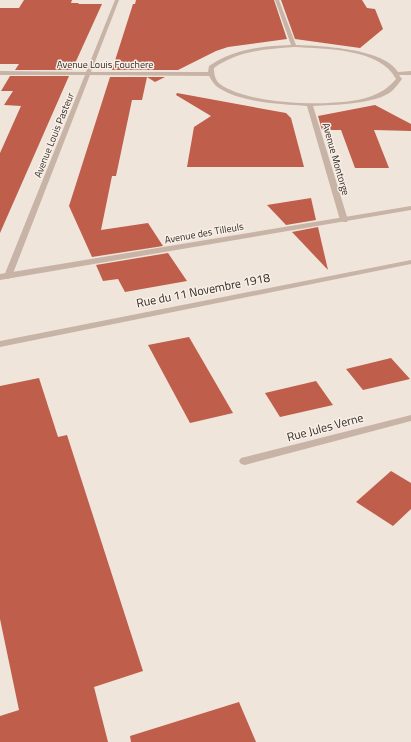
<svg xmlns="http://www.w3.org/2000/svg" width="411" height="742" viewBox="0 0 411 742" font-family="'Titillium Web',sans-serif">
	<rect width="100%" height="100%" fill="#f0e5db"/>
	<g fill="#bf5e4a">
		<path d="M 24,0 L 72,0 L 71,3 L 79,3 L 78,4 L 102,4 L 72,70 L 15,70 L 19,64 L 0,64 L 0,8 L 19,8 Z"/>
		<path d="M 136,0 L 274,0 L 287,39 L 228,47 L 216,51 L 178,70 L 112,70 L 133,4 L 135,4 Z"/>
		<path d="M 281,0 L 362,0 L 367,8 L 375,9 L 383,29 L 360,48 L 295,39 Z"/>
		<path d="M 10,76 L 69,76 L 0,233 L 0,153 L 21,106 L 4,105 L 13,91 L 1,91 Z"/>
		<path d="M 110,77 L 165,77 L 155,82 L 147,77 L 142,100 L 132,100 L 116,176 L 112,176 L 101,230 L 148,223 L 163,246 L 92,257 L 69,206 Z"/>
		<path d="M 177,93 L 286,113 L 291,118 L 304,167 L 187,167 L 194,127 L 211,116 L 176,95 Z"/>
		<path d="M 375,105 L 411,124 L 411,131 L 374,130 L 389,168 L 355,168 L 341,130 L 322,130 L 318,116 Z"/>
		<path d="M 311,198 L 316,220 L 286,225 L 267,205 Z"/>
		<path d="M 318,227 L 328,270 L 292,232 Z"/>
		<path d="M 168,253 L 187,281 L 125,292 L 118,279 L 103,281 L 96,265 Z"/>
		<path d="M 189,337 L 233,413 L 190,423 L 148,345 Z"/>
		<path d="M 391,358 L 410,379 L 363,390 L 346,369 Z"/>
		<path d="M 39,378 L 58,437 L 67,435 L 143,671 L 94,687 L 108,742 L 0,742 L 0,716 L 19,710 L 0,619 L 0,386 Z"/>
		<path d="M 316,381 L 333,405 L 280,417 L 265,393 Z"/>
		<path d="M 391,471 L 411,483 L 411,509 L 393,526 L 356,502 Z"/>
		<path d="M 239,702 L 256,742 L 131,742 L 130,736 Z"/>
	</g>
	<g fill="none" stroke-linecap="round" stroke-linejoin="round">
		<g fill="#c7b4a7" fill-rule="evenodd">
			<path d="M 115,0 L 119,0 L 91,72 L 208,72 L 209,66 C 234,49 262,46 291,45 L 275,0 L 279,0 L 296,45 C 320,46 384,48 398,72 L 411,71 L 411,75 L 399,75 L 402,79 C 399,83 395,88 392,91 C 377,104 333,105 313,106 L 348,220 L 347,222 L 344,222 L 340,220 L 307,106 C 280,104 239,103 216,86 C 213,83 211,79 209,76 L 90,75 L 12,276 L 8,279 L 5,278 L 4,276 L 85,75 L 0,75 L 0,71 L 86,72 ZM 294,47 C 325,49 380,48 396,79 C 387,89 382,92 369,97 C 337,108 248,105 220,84 C 215,80 214,74 214,68 C 238,51 265,49 294,47 Z"/>
			<path d="M 411,260 L 411,264 L 0,347 L 0,341 Z"/>
			<path d="M 411,415 L 411,421 L 245,465 L 241,464 L 239,461 L 241,458 L 245,457 Z"/>
		</g>
		<path fill="#c7b4a7" fill-rule="evenodd" d="M 411,206 L 411,210 L 0,280 L 0,274 Z"/>
	</g>
	<g text-anchor="middle" dominant-baseline="central" stroke-width="3" stroke-linejoin="round" paint-order="stroke">
		<g font-size="10" fill="#342b27" stroke="#f8efe7">
			<text x="105" y="64">Avenue Louis Fouchere</text>
			<text transform="translate(54 135) rotate(-68)">Avenue Louis Pasteur</text>
			<text transform="translate(336 159) rotate(74)">Avenue Montorge</text>
			<text transform="translate(204 233) rotate(-10)">Avenue des Tilleuls</text>
		</g>
		<g font-size="12" fill="#342b27" stroke="#f8efe7">
			<text transform="translate(203 290) rotate(-11)">Rue du 11 Novembre 1918</text>
			<text transform="translate(325 427) rotate(-15)">Rue Jules Verne</text>
		</g>
	</g>
</svg>
